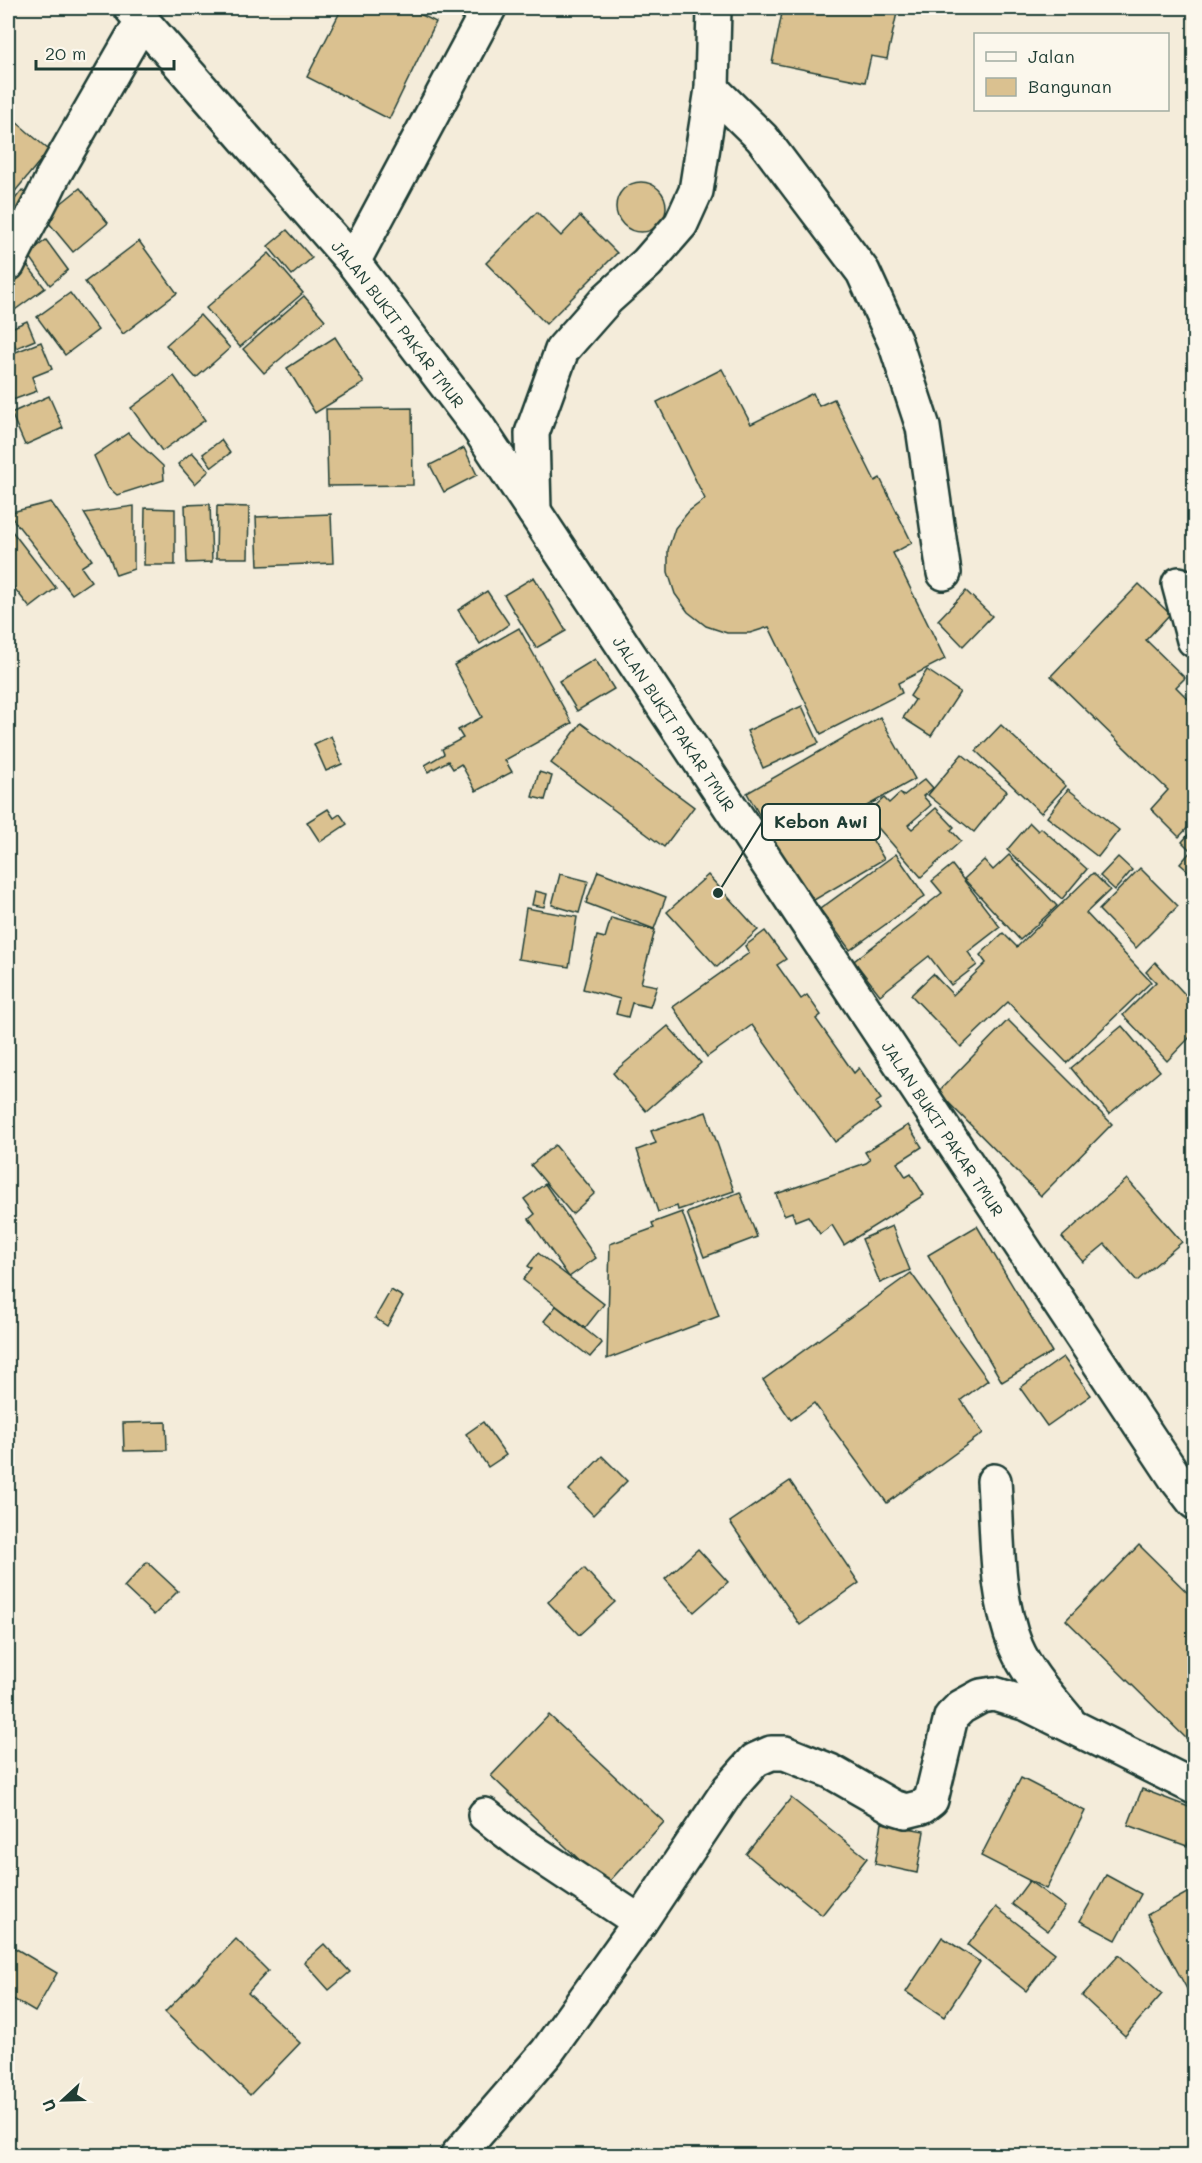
<svg xmlns="http://www.w3.org/2000/svg" width="1202" height="2163" viewBox="0 0 1202 2163" font-family="Mali,sans-serif">
	<rect width="100%" height="100%" fill="#f4ecda"/>
	<filter id="ink" filterUnits="userSpaceOnUse"><feTurbulence type="fractalNoise" baseFrequency=".0167" numOctaves="2"/><feDisplacementMap in="SourceGraphic" scale="12" xChannelSelector="R" yChannelSelector="G"/><feConvolveMatrix kernelMatrix="1 2 1 2 8 2 1 2 1" color-interpolation-filters="sRGB"/></filter>
	<g filter="url(#ink)">
		<g fill="#dac190" stroke="#1f3d34" stroke-width="1.5">
			<path d="M 342,8 L 408,8 L 436,22 L 389,119 L 307,77 Z"/>
			<path d="M 783,8 L 898,8 L 887,59 L 871,56 L 865,82 L 772,63 Z"/>
			<path d="M 8,115 L 49,150 L 8,200 Z"/>
			<circle cx="641" cy="207" r="25"/>
			<path d="M 80,188 L 108,223 L 73,252 L 44,217 Z"/>
			<path d="M 22,190 L 39,205 L 15,233 L 8,227 L 8,208 Z"/>
			<path d="M 537,212 L 561,236 L 580,216 L 617,253 L 546,324 L 486,263 Z"/>
			<path d="M 287,230 L 312,258 L 292,275 L 268,246 Z"/>
			<path d="M 46,240 L 68,270 L 50,285 L 28,254 Z"/>
			<path d="M 139,241 L 177,293 L 123,334 L 85,282 Z"/>
			<path d="M 269,253 L 303,293 L 240,347 L 206,308 Z"/>
			<path d="M 27,265 L 45,288 L 12,312 L 8,306 L 8,279 Z"/>
			<path d="M 70,293 L 98,330 L 65,355 L 37,317 Z"/>
			<path d="M 304,296 L 325,320 L 264,373 L 243,349 Z"/>
			<path d="M 200,315 L 230,348 L 196,378 L 166,345 Z"/>
			<path d="M 27,321 L 35,340 L 16,348 L 9,329 Z"/>
			<path d="M 335,337 L 364,383 L 315,413 L 287,368 Z"/>
			<path d="M 41,342 L 52,369 L 32,377 L 37,391 L 10,401 L 8,394 L 8,355 Z"/>
			<path d="M 722,369 L 751,424 L 813,393 L 819,406 L 834,399 L 875,481 L 880,478 L 912,543 L 893,553 L 945,659 L 898,683 L 902,693 L 821,734 L 769,627 L 750,633 L 727,633 L 706,626 L 688,612 L 675,594 L 668,572 L 668,550 L 675,528 L 689,511 L 705,499 L 657,402 Z"/>
			<path d="M 174,376 L 205,420 L 162,451 L 131,408 Z"/>
			<path d="M 49,396 L 63,428 L 25,445 L 11,413 Z"/>
			<path d="M 412,408 L 413,485 L 328,486 L 326,409 Z"/>
			<path d="M 128,433 L 163,466 L 164,480 L 117,495 L 108,487 L 94,456 Z"/>
			<path d="M 221,440 L 230,453 L 212,467 L 203,454 Z"/>
			<path d="M 464,448 L 477,475 L 444,492 L 430,465 Z"/>
			<path d="M 192,452 L 209,471 L 195,484 L 178,464 Z"/>
			<path d="M 51,502 L 92,560 L 81,567 L 91,581 L 72,594 L 8,513 Z"/>
			<path d="M 210,504 L 212,562 L 187,563 L 185,505 Z"/>
			<path d="M 134,506 L 134,569 L 116,575 L 109,556 L 84,513 Z"/>
			<path d="M 217,506 L 249,507 L 248,558 L 216,558 Z"/>
			<path d="M 145,508 L 175,509 L 175,565 L 144,565 Z"/>
			<path d="M 331,514 L 333,563 L 258,566 L 256,517 Z"/>
			<path d="M 8,526 L 56,588 L 30,608 L 8,580 Z"/>
			<path d="M 534,577 L 566,631 L 536,648 L 504,595 Z"/>
			<path d="M 1139,584 L 1170,614 L 1146,640 L 1185,678 L 1176,687 L 1194,705 L 1194,821 L 1179,837 L 1151,809 L 1168,790 L 1051,676 Z"/>
			<path d="M 487,591 L 509,624 L 480,644 L 458,610 Z"/>
			<path d="M 966,591 L 992,616 L 963,646 L 938,620 Z"/>
			<path d="M 519,628 L 572,723 L 505,760 L 512,772 L 476,791 L 461,764 L 453,769 L 448,761 L 428,772 L 425,765 L 444,754 L 442,749 L 463,738 L 458,730 L 482,717 L 454,665 Z"/>
			<path d="M 595,659 L 614,689 L 577,711 L 559,681 Z"/>
			<path d="M 927,670 L 960,692 L 931,736 L 903,718 L 915,700 L 910,696 Z"/>
			<path d="M 802,706 L 819,743 L 763,768 L 747,731 Z"/>
			<path d="M 880,717 L 915,779 L 856,812 L 884,859 L 809,903 L 747,793 Z"/>
			<path d="M 581,723 L 694,807 L 664,847 L 551,763 Z"/>
			<path d="M 1001,725 L 1066,786 L 1041,813 L 976,751 Z"/>
			<path d="M 331,736 L 342,764 L 326,771 L 314,744 Z"/>
			<path d="M 962,754 L 1007,791 L 974,832 L 928,795 Z"/>
			<path d="M 539,772 L 552,776 L 545,800 L 532,797 Z"/>
			<path d="M 925,779 L 933,788 L 923,796 L 931,805 L 908,825 L 912,829 L 936,808 L 954,827 L 951,830 L 961,841 L 921,877 L 866,814 L 884,798 L 889,803 L 900,793 L 903,796 Z"/>
			<path d="M 1068,789 L 1119,830 L 1098,857 L 1047,817 Z"/>
			<path d="M 328,809 L 334,818 L 340,814 L 347,824 L 320,842 L 307,822 Z"/>
			<path d="M 1030,823 L 1038,831 L 1041,828 L 1087,869 L 1062,899 L 1007,850 Z"/>
			<path d="M 1194,828 L 1194,876 L 1180,864 L 1191,851 L 1182,842 Z"/>
			<path d="M 896,854 L 925,896 L 850,950 L 820,909 Z"/>
			<path d="M 1009,855 L 1057,906 L 1020,940 L 964,879 L 984,860 L 993,870 Z"/>
			<path d="M 1118,857 L 1132,870 L 1115,890 L 1100,876 Z"/>
			<path d="M 952,865 L 1000,927 L 968,952 L 977,965 L 951,985 L 929,956 L 880,995 L 854,961 L 942,893 L 932,881 Z"/>
			<path d="M 1140,868 L 1178,906 L 1136,948 L 1099,910 Z"/>
			<path d="M 598,871 L 666,897 L 654,929 L 586,903 Z"/>
			<path d="M 1093,873 L 1110,890 L 1086,913 L 1151,982 L 1067,1063 L 1008,1002 L 961,1047 L 911,995 L 933,974 L 953,995 L 986,963 L 980,955 L 1003,933 L 1017,947 Z"/>
			<path d="M 560,874 L 588,881 L 579,913 L 552,905 Z"/>
			<path d="M 708,875 L 758,930 L 717,967 L 667,912 Z"/>
			<path d="M 535,891 L 547,894 L 544,907 L 532,905 Z"/>
			<path d="M 526,908 L 577,917 L 569,967 L 518,959 Z"/>
			<path d="M 611,918 L 655,930 L 641,983 L 657,986 L 650,1007 L 632,1003 L 628,1017 L 616,1014 L 620,999 L 583,989 L 597,936 L 605,938 Z"/>
			<path d="M 765,931 L 786,959 L 777,965 L 801,999 L 807,995 L 821,1015 L 816,1019 L 854,1073 L 859,1068 L 881,1099 L 875,1103 L 880,1109 L 835,1142 L 752,1025 L 707,1057 L 673,1007 L 749,953 L 745,946 Z"/>
			<path d="M 1155,962 L 1194,1004 L 1194,1033 L 1167,1061 L 1123,1015 L 1156,982 L 1146,972 Z"/>
			<path d="M 1008,1020 L 1112,1124 L 1041,1196 L 938,1092 Z"/>
			<path d="M 668,1026 L 701,1063 L 646,1111 L 613,1073 Z"/>
			<path d="M 1122,1026 L 1160,1071 L 1109,1114 L 1071,1068 Z"/>
			<path d="M 706,1112 L 734,1191 L 678,1210 L 677,1206 L 658,1212 L 637,1150 L 656,1143 L 651,1131 Z"/>
			<path d="M 908,1125 L 922,1147 L 897,1163 L 906,1177 L 911,1174 L 924,1195 L 844,1245 L 832,1225 L 820,1234 L 808,1216 L 795,1221 L 792,1212 L 784,1215 L 776,1194 L 866,1163 L 870,1160 L 865,1152 Z"/>
			<path d="M 555,1145 L 595,1193 L 572,1214 L 531,1165 Z"/>
			<path d="M 1127,1179 L 1182,1242 L 1137,1281 L 1105,1244 L 1083,1262 L 1062,1237 Z"/>
			<path d="M 545,1184 L 596,1258 L 569,1277 L 529,1219 L 535,1214 L 524,1199 Z"/>
			<path d="M 740,1192 L 757,1237 L 704,1257 L 687,1213 Z"/>
			<path d="M 682,1212 L 719,1316 L 607,1359 L 610,1244 L 654,1228 L 652,1223 Z"/>
			<path d="M 892,1226 L 910,1270 L 880,1283 L 862,1239 Z"/>
			<path d="M 977,1226 L 1052,1352 L 1002,1382 L 928,1255 Z"/>
			<path d="M 538,1253 L 604,1304 L 585,1328 L 523,1280 L 532,1269 L 528,1266 Z"/>
			<path d="M 911,1273 L 988,1380 L 961,1400 L 983,1433 L 887,1503 L 814,1403 L 791,1420 L 763,1380 Z"/>
			<path d="M 391,1290 L 403,1297 L 387,1326 L 375,1318 Z"/>
			<path d="M 556,1306 L 602,1343 L 590,1357 L 544,1321 Z"/>
			<path d="M 1063,1357 L 1091,1395 L 1047,1426 L 1020,1388 Z"/>
			<path d="M 166,1422 L 167,1450 L 124,1451 L 123,1423 Z"/>
			<path d="M 483,1422 L 506,1455 L 488,1467 L 466,1434 Z"/>
			<path d="M 602,1456 L 627,1481 L 593,1515 L 569,1490 Z"/>
			<path d="M 790,1481 L 859,1583 L 800,1625 L 730,1522 Z"/>
			<path d="M 1139,1545 L 1194,1599 L 1194,1746 L 1066,1620 Z"/>
			<path d="M 698,1549 L 728,1582 L 694,1612 L 665,1579 Z"/>
			<path d="M 147,1562 L 178,1591 L 154,1615 L 124,1587 Z"/>
			<path d="M 584,1568 L 615,1602 L 579,1635 L 548,1602 Z"/>
			<path d="M 549,1715 L 664,1822 L 606,1885 L 491,1776 Z"/>
			<path d="M 1021,1778 L 1085,1811 L 1046,1889 L 981,1856 Z"/>
			<path d="M 1142,1789 L 1194,1809 L 1194,1826 L 1187,1846 L 1128,1825 Z"/>
			<path d="M 791,1798 L 867,1858 L 822,1915 L 746,1854 Z"/>
			<path d="M 882,1823 L 924,1831 L 917,1873 L 875,1864 Z"/>
			<path d="M 1106,1875 L 1141,1894 L 1116,1940 L 1080,1921 Z"/>
			<path d="M 1029,1881 L 1065,1907 L 1048,1931 L 1012,1904 Z"/>
			<path d="M 1194,1889 L 1194,2002 L 1147,1915 Z"/>
			<path d="M 996,1907 L 1055,1953 L 1026,1991 L 968,1945 Z"/>
			<path d="M 942,1937 L 980,1962 L 944,2017 L 906,1992 Z"/>
			<path d="M 236,1939 L 268,1971 L 248,1993 L 300,2043 L 250,2095 L 165,2012 Z"/>
			<path d="M 8,1944 L 57,1973 L 35,2012 L 8,1996 Z"/>
			<path d="M 324,1944 L 350,1972 L 329,1990 L 304,1962 Z"/>
			<path d="M 1119,1955 L 1162,1994 L 1125,2036 L 1082,1996 Z"/>
		</g>
		<g fill="none" stroke-linecap="round" stroke-linejoin="round">
			<defs>
				<g id="minor">
					<path id="s1" d="M 131,8 L 353,262 L 478,427 L 1177,1480 L 1194,1502"/>
					<path d="M 712,89 L 762,138 L 863,272 L 895,342 L 923,427 L 944,573"/>
					<path d="M 353,262 L 489,8"/>
					<path d="M 8,264 C 22,234 40,206 53,176 L 142,21"/>
					<path d="M 534,511 L 532,433 L 562,350 L 607,299 L 647,263 L 681,224 L 696,191 L 712,89 L 714,8"/>
					<path d="M 1179,584 L 1194,640"/>
					<path d="M 994,1481 C 998,1536 995,1596 1016,1647 C 1027,1673 1049,1697 1067,1719"/>
					<path d="M 485,1815 L 524,1845 L 640,1922"/>
					<path d="M 457,2156 L 547,2052 L 640,1922 L 729,1789 L 755,1760 L 771,1753 L 785,1753 L 830,1771 L 893,1807 L 906,1811 L 922,1807 L 931,1800 L 951,1717 L 961,1707 L 981,1696 L 994,1694 L 1027,1704 L 1194,1787"/>
				</g>
			</defs>
			<use href="#minor" stroke="#1f3d34" stroke-width="38"/>
			<use href="#minor" stroke="#fbf7ec" stroke-width="33"/>
		</g>
	</g>
	<g text-anchor="middle" dominant-baseline="central" stroke-width="6" stroke-linejoin="round" paint-order="stroke">
		<g font-size="16" fill="#1f3d34" stroke="#fbf7ec">
			<text stroke="none"><textPath href="#s1" startOffset="414">JALAN BUKIT PAKAR TMUR</textPath></text>
			<text stroke="none"><textPath href="#s1" startOffset="900">JALAN BUKIT PAKAR TMUR</textPath></text>
			<text stroke="none"><textPath href="#s1" startOffset="1386">JALAN BUKIT PAKAR TMUR</textPath></text>
		</g>
	</g>
	<path fill="none" stroke="#1f3d34" stroke-width="2" d="M718 893L762 822"/>
	<circle fill="#1f3d34" stroke="#fbf7ec" stroke-width="2" cx="718" cy="893" r="6"/>
	<rect fill="#fbf7ec" stroke="#1f3d34" stroke-width="2" x="762" y="804" width="118" height="36" rx="6"/>
	<g font-size="18" text-anchor="middle" font-weight="bold" fill="#1f3d34">
		<text x="821" y="828">Kebon Awi</text>
	</g>
	<rect width="1202" height="2163" fill="none" stroke="#fbf7ec" stroke-width="30"/>
	<rect x="15" y="15" width="1172" height="2133" fill="none" stroke="#1f3d34" stroke-width="2" filter="url(#ink)"/>
	<rect x="974" y="33" width="195" height="78" fill="#fbf7ec" stroke="#a3ada2" stroke-width="1.5"/>
	<rect x="986" y="52" width="30" height="9" fill="#fbf7ec" stroke="#a3ada2" stroke-width="1.5"/>
	<text x="1028" y="63" font-size="18" fill="#1f3d34">Jalan</text>
	<rect x="986" y="78" width="30" height="18" fill="#dac190" stroke="#a3ada2" stroke-width="1.5"/>
	<text x="1028" y="93" font-size="18" fill="#1f3d34">Bangunan</text>
	<g transform="translate(63 2100) rotate(248)" stroke="#fbf7ec" stroke-width="4.5" paint-order="stroke">
	<path d="M0-4.5L10 22L0 15L-10 22Z" fill="#1f3d34"/>
	<text y="-9" font-size="16" font-weight="bold" text-anchor="middle" fill="#1f3d34">U</text>
	</g>
	<path d="M36 60v9h138v-9" fill="none" stroke="#1f3d34" stroke-width="3"/>
	<text x="45" y="60" font-size="18" fill="#1f3d34" stroke="#fbf7ec" stroke-width="4.5" paint-order="stroke">20 m</text>
</svg>
